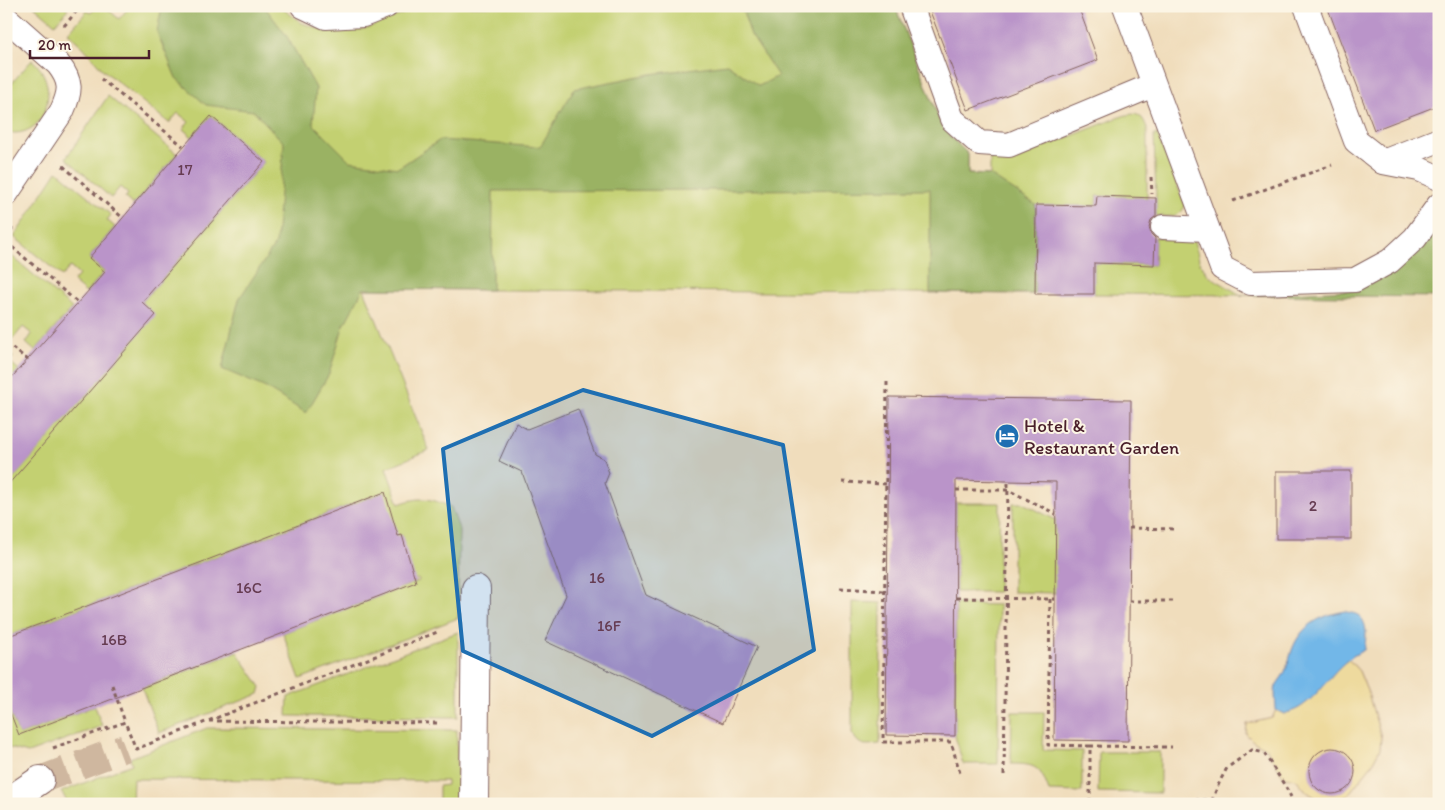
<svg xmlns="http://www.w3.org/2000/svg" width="1445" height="810" viewBox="0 0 1445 810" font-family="Itim,sans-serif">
	<rect width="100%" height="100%" fill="#fcf5e5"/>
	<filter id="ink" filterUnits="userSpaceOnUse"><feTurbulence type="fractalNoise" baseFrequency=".02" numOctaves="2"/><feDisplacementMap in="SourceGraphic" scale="10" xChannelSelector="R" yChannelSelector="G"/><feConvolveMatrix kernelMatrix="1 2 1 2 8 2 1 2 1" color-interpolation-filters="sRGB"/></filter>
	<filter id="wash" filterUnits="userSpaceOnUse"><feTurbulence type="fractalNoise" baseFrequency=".0096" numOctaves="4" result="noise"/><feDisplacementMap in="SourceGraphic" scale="20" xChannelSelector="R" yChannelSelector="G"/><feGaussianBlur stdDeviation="1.12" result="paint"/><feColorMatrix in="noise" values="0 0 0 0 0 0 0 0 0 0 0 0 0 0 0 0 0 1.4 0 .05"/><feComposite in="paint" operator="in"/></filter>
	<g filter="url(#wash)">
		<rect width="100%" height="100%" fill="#f0ddbc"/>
		<g fill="#c3d071" stroke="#86784e">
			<path d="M 34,6 L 64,6 L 68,9 L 55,24 Z"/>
			<path d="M 97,6 L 104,6 L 119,19 L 130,6 L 279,6 L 302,23 L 326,31 L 338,32 L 351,31 L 364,29 L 422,6 L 895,6 L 941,124 L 949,135 L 968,154 L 968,174 L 990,175 L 990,157 L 1001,159 L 1018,157 L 1117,118 C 1132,113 1141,110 1147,128 L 1147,198 L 1097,196 L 1096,206 L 1036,206 L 1035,294 L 364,289 L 429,450 L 386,468 L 399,504 C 421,496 430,498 451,507 L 459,529 L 458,618 L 300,679 L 283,633 L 419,581 L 418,579 L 410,582 L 402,535 L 394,538 L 384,492 L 6,637 L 6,487 L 155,315 L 142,302 L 264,162 L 211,116 L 192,137 L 183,129 L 189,122 L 178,113 L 169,123 L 103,70 L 84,48 L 68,33 L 87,11 L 91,13 Z"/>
			<path d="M 32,60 C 62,84 47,141 6,132 L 6,83 L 9,86 Z"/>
			<path d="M 108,96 L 177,154 L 133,205 L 125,198 L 128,194 L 120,187 L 111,198 L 66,158 Z"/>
			<path d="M 1157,134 L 1185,205 C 1181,219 1168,216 1156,216 L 1156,198 L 1154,135 Z"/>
			<path d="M 57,171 L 111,215 L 107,220 L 115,227 L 89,258 L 104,272 L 86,293 L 73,282 L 79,275 L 70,267 L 62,276 L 14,237 Z"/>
			<path d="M 1155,237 L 1194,241 L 1200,263 L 1209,276 L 1241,295 L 1094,294 L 1094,263 L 1154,265 Z"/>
			<path d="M 6,251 L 72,308 L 35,351 L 26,343 L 32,334 L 23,327 L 13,339 L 6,334 Z"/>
			<path d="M 6,352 L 13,357 L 10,362 L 19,370 L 6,384 Z"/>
			<path d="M 956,503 L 1000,503 L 998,592 L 956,592 Z"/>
			<path d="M 1013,503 L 1023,503 L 1056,520 L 1056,593 L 1013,592 Z"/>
			<path d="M 852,602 L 881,603 L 880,744 C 865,745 860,748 852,733 Z"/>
			<path d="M 956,604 L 999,605 L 998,764 L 963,764 L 955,736 Z"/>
			<path d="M 458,632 L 458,717 L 287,716 L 288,697 Z"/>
			<path d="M 237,652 L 261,687 L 259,694 L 159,733 L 142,688 Z"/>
			<path d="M 6,702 L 19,735 L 95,706 L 102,726 L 28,753 L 6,747 Z"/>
			<path d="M 1012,712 L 1044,712 L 1043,750 L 1082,751 L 1082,792 L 1049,791 C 1040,767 1037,764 1011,764 Z"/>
			<path d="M 207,728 L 457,730 L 457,804 L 439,804 L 439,786 L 447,785 L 447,781 L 133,779 L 132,804 L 69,804 L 61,792 L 132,764 L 130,758 Z"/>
			<path d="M 1099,752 L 1160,752 L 1160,793 L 1098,792 Z"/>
		</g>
		<g fill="#9ab263" stroke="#726847">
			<path d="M 162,6 L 264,6 L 286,35 L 316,88 L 313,124 L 350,161 L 398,168 L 440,140 L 540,147 L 574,89 L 651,74 L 727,64 L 759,86 L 778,76 L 751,35 L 741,6 L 895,6 L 941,124 L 949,135 L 968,154 L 968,174 L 990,175 L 1036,205 L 1035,294 L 930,293 L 930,189 L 493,191 L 492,290 L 363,289 L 343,327 L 329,374 L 306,413 L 266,388 L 222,369 L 239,299 L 276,243 L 284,143 L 254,111 L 206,105 L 176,78 L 157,32 Z"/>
			<path d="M 1439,224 L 1439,297 L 1241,295 L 1352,290 L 1383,278 L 1401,264 Z"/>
		</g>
		<path fill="#eeda9e" stroke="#9c7c64" d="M 1348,659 L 1359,671 L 1368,693 L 1381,737 L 1380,749 L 1371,766 L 1347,796 L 1336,802 L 1322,802 L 1307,792 L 1296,779 L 1284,777 L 1266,748 L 1254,742 L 1246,734 L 1247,724 L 1272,718 L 1276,710 L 1284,714 L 1319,689 L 1340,666 Z"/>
		<path fill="#72b7e8" stroke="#5e6b8a" d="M 1346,611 C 1349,613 1355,613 1358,615 C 1369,623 1366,639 1364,650 C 1333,664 1324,693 1299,708 C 1294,711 1289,712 1284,714 L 1276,710 C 1276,703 1274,693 1276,686 C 1279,680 1284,676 1286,669 C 1288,663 1290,657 1292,650 C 1301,625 1321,615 1346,611 Z"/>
		<g id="blocks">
			<g fill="#ba94c9">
				<path d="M 928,6 L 1078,6 L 1098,60 L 968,110 Z"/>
				<path d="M 1327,6 L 1439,6 L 1439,105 L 1374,130 Z"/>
				<path d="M 211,116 L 264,162 L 142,302 L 156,315 L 6,487 L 6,384 L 105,272 L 89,258 L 177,154 Z"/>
				<path d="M 1097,196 L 1156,198 L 1156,216 L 1151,220 L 1149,227 L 1151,234 L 1155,238 L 1154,265 L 1094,263 L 1094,294 L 1035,294 L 1036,205 L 1096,206 Z"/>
				<path d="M 889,397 L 1131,400 L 1128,741 L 1054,740 L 1056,482 L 956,480 L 955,736 L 886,735 Z"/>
				<path d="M 578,409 L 595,454 L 604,459 L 609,473 L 605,483 L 646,595 L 757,647 L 723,723 L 545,641 L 566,595 L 522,472 L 499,461 L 516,423 L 527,429 Z"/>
				<rect x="1276" y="471" width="75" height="68"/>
				<path d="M 385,492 L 398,536 L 402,535 L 416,582 L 19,735 L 6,702 L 6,637 Z"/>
				<circle cx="1332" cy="771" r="23"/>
			</g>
		</g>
	</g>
	<g filter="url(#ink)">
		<use href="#blocks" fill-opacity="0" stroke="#84625e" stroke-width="1"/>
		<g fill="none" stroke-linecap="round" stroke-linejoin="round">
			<path stroke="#cfb79f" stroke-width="28" stroke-dasharray="28 14" stroke-linecap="butt" d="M 40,780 L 125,748"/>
			<defs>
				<g id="lane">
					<path d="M 303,6 L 326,17 L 363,15 L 386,6"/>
					<path d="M 911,6 L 952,119 L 979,143 L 1009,145 L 1153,85"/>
					<path d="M 1125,6 L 1222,268 L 1251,283 L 1355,280 L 1390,261 L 1415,238 L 1439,205"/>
					<path d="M 1306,6 L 1356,141 L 1383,162 L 1419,169 L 1439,178"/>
					<path d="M 6,18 L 58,64 C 72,82 71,91 62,111 L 6,194"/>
					<path d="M 1383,162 L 1439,140"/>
					<path d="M 1163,227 L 1207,229"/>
				</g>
				<g id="street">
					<path d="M 6,803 L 40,780"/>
					<path d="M 474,804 L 476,589"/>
				</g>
			</defs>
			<use href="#lane" stroke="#84625e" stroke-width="26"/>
			<use href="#street" stroke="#84625e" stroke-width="30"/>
			<g stroke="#84625e" stroke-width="3" stroke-dasharray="4 4" stroke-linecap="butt">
				<path d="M 64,26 L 81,6"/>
				<path d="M 101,79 L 183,146"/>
				<path d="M 63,166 L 123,218"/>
				<path d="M 1151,177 L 1152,194"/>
				<path d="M 1233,201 L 1332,165"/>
				<path d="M 6,238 L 14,226"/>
				<path d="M 6,242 L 77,302"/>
				<path d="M 6,343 L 28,360"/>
				<path d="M 887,382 L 883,742 L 951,742 L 960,773"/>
				<path d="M 842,482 L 886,484"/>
				<path d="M 956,490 L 1008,490 L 1056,514"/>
				<path d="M 1129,528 L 1177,529"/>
				<path d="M 840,588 L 885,591"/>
				<path d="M 956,598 L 1055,599"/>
				<path d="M 1050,599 L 1048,745 L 1090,746 L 1090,804"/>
				<path d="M 1129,601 L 1176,601"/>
				<path d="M 112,685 L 125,722"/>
				<path d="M 209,721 L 440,723"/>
				<path d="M 1090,746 L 1172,747"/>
				<path d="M 53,748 L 125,722 L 136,749 L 440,631"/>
				<path d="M 1004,775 L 1008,482"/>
				<path d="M 1171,800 L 1212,800 L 1220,781 L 1227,768 L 1252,750 L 1264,753 C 1273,768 1283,781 1291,797"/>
			</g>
			<use href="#lane" stroke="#fff" stroke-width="24"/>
			<use href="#street" stroke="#fff" stroke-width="28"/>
		</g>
	</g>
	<path fill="#1f6fb2" fill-opacity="0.2" stroke="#1f6fb2" stroke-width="4" stroke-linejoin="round" d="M 583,390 L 783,445 L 814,650 L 652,736 L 463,651 L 443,449 Z"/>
	<defs>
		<symbol id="hotel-disc" viewBox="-11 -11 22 22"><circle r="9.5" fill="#1f6fb2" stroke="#fcf5e5"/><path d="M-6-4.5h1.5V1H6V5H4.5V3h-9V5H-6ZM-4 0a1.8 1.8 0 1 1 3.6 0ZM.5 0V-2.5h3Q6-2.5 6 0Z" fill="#fff"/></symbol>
	</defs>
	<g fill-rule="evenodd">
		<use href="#hotel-disc" x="993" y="422" width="28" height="28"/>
	</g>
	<g text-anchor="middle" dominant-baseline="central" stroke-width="4" stroke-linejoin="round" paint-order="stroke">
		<g font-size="16" fill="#663c52">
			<text x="185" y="169">17</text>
			<text x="1313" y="505">2</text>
			<text x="597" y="577">16</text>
			<text x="249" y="587">16C</text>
			<text x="609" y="625">16F</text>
			<text x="114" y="639">16B</text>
		</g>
		<g font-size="19" fill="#4a1f2b" stroke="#fcf5e5" text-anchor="start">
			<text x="1024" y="425">Hotel &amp;<tspan x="1024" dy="22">Restaurant Garden</tspan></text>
		</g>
	</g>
	<rect width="1445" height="810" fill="none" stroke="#fcf5e5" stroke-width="25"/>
	<path d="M30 50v8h119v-8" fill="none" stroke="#4a1f2b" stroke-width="2.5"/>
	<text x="38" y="50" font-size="15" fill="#4a1f2b" stroke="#fcf5e5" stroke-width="4" paint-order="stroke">20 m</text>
</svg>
